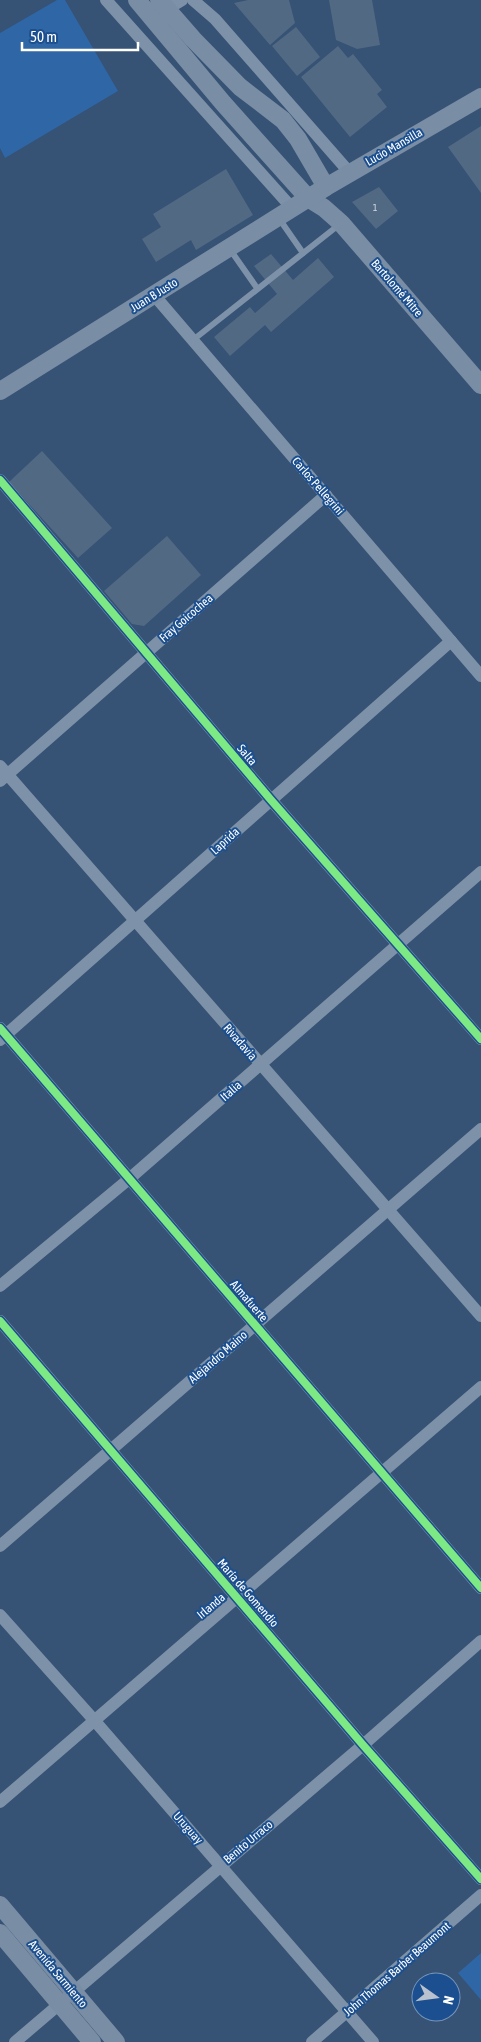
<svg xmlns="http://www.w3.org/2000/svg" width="481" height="2042" viewBox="0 0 481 2042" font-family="'Asap Condensed',sans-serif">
	<rect width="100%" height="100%" fill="#365274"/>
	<g fill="#2f66a5">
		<path d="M 57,0 L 65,0 L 118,91 L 5,158 L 0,148 L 0,33 Z"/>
		<path d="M 481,1953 L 481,2000 L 458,1973 Z"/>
	</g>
	<g fill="#526984">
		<path d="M 248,0 L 289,0 L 295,23 L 270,45 L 234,3 Z"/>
		<path d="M 329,0 L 372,0 L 380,45 L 357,49 L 336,40 Z"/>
		<path d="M 296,27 L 320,57 L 297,76 L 272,46 Z"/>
		<path d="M 338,46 L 348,58 L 353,54 L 382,90 L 377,94 L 387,107 L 350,137 L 301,77 Z"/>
		<path d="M 481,126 L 481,193 L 448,147 Z"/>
		<path d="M 226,169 L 253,215 L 196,250 L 191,240 L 156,262 L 142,239 L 161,227 L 153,214 Z"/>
		<path d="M 379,187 L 398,211 L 376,229 L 352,202 Z"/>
		<path d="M 271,254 L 293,280 L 318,258 L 334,277 L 271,332 L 265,325 L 230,356 L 214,337 L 250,307 L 255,313 L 277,294 L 254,266 Z"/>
		<path d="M 42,451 L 112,528 L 78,558 L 9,482 Z"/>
		<path d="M 167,536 L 201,575 L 144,626 L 132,624 L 104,591 Z"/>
	</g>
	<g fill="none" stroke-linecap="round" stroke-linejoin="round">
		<g stroke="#7d92a8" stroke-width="6">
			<path d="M 278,217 L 303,253"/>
			<path d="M 229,248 L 257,288"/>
			<path d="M 193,340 L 340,224"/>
		</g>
		<g stroke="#7d92a8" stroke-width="12">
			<path d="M 106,0 L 292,208"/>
			<path d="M 193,0 L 215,19 L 350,173"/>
			<path d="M 167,9 L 182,0"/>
			<path d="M 154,295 L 481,676"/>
			<path d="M 0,480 L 271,800 L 481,1039"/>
			<path d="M 0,766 L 481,1316"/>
			<path d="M 0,781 L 326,495"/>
			<path d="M 0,1028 L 481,1588"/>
			<path d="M 0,1040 L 451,641"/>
			<path d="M 0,1286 L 129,1179 L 481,872"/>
			<path d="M 0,1321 L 363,1745 L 481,1879"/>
			<path d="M 0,1546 L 481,1129"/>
			<path d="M 0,1615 L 94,1720 L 373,2042"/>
			<path d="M 0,1802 L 481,1387"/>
			<path d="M 15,2042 L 363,1745 L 481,1641"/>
			<path d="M 312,2042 L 481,1895"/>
		</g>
		<g stroke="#798da4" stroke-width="18">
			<path d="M 137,0 L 223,103 L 308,198 L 324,208 L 341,223 L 481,385"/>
			<path d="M 159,0 L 193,39 L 240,87 L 283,120 L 298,139 L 326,187"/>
			<path d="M 0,391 L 326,187 L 481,97"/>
			<path d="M 0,1905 L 116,2042"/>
			<path d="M 0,1933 L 92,2042"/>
		</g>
		<defs>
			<g id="cycleway">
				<path d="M 0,480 L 271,800 L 481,1039"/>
				<path d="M 0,1028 L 481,1588"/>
				<path d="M 0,1321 L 363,1745 L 481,1879"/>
			</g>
		</defs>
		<use href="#cycleway" stroke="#1b4f8f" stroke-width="11"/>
		<use href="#cycleway" stroke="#7ce984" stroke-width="8"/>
	</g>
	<g text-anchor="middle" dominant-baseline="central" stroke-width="4" stroke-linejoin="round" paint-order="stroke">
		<g font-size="10" fill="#d4dae0">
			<text x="375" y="207">1</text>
		</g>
		<g font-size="12" fill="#fff" stroke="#1b4f8f">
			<text transform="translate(394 147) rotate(-30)">Lucio Mansilla</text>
			<text transform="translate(397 288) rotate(49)">Bartolomé Mitre</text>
			<text transform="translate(154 295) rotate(-32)">Juan B Justo</text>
			<text transform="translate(318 486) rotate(49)">Carlos Pellegrini</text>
			<text transform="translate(186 618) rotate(-41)">Fray Goicochea</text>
			<text transform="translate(247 755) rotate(50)">Salta</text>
			<text transform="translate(225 841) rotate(-42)">Laprida</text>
			<text transform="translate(240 1042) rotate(49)">Rivadavia</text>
			<text transform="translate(231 1091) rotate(-41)">Italia</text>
			<text transform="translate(249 1301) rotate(49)">Almafuerte</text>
			<text transform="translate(218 1357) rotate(-41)">Alejandro Maino</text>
			<text transform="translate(248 1593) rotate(49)">María de Gomendio</text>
			<text transform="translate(211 1606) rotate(-40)">Irlanda</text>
			<text transform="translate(188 1828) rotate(49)">Uruguay</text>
			<text transform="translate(248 1842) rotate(-40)">Benito Urraco</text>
			<text transform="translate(397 1969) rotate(-41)">John Thomas Barber Beaumont</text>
			<text transform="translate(58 1974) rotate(50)">Avenida Sarmiento</text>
		</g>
	</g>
	<g transform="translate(436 1997) rotate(104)"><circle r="24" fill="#1b4f8f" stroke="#7695bc"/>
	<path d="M0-4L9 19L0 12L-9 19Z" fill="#b9c2ce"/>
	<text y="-8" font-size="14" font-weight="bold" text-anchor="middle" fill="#ffffff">N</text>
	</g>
	<path d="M22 42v8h116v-8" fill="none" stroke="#ffffff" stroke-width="2.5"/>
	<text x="30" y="42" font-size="15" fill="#ffffff" stroke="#1b4f8f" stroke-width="4" paint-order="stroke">50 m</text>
</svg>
